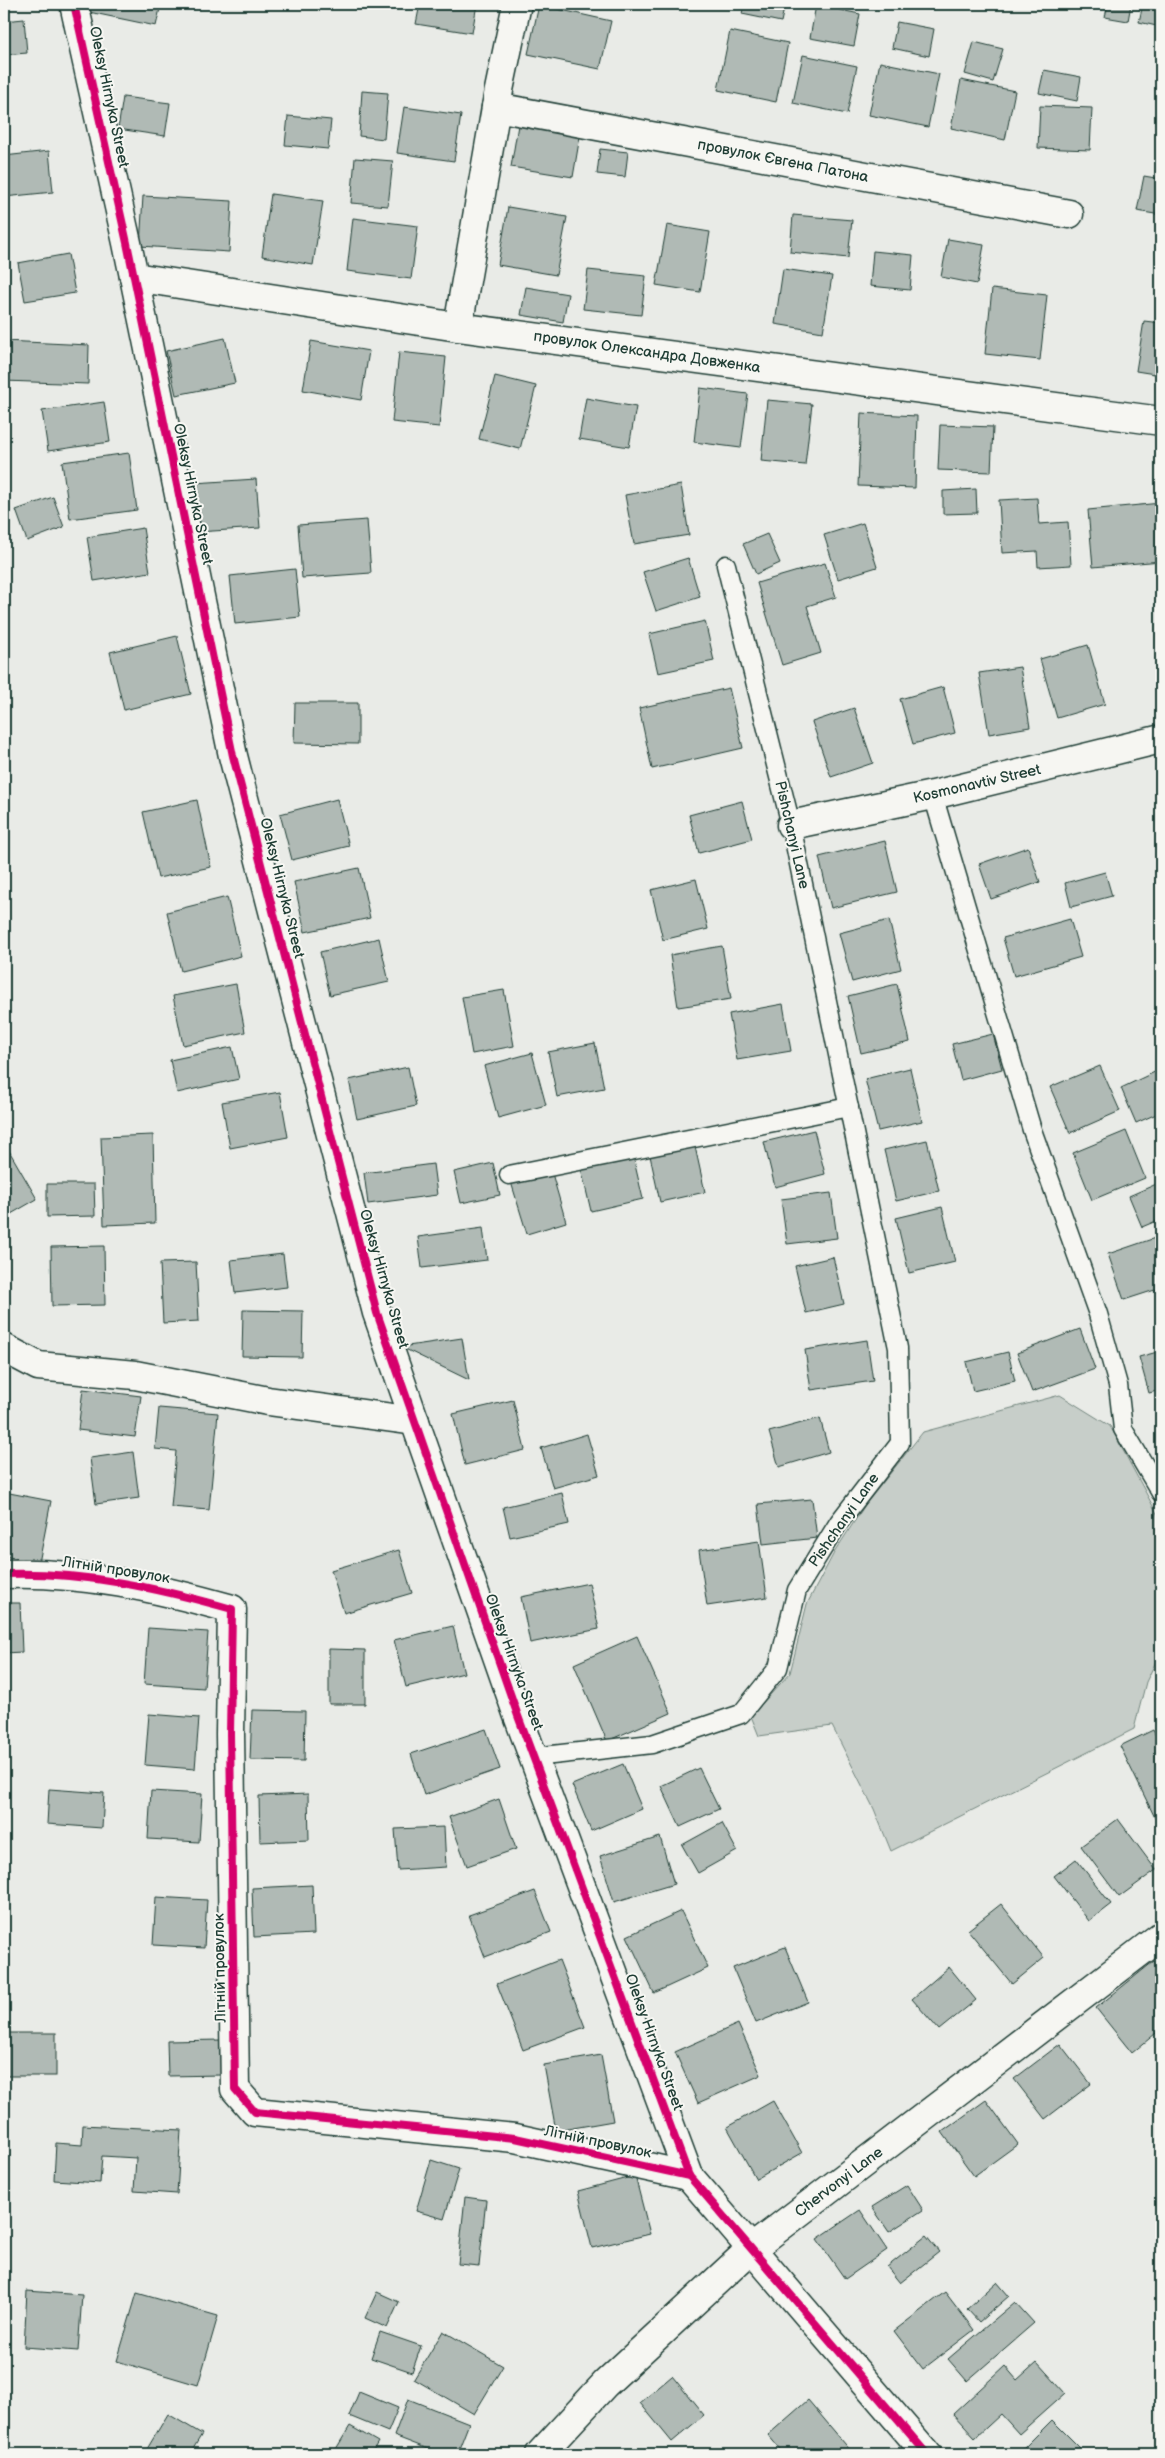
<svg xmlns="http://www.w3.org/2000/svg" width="1165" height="2458" viewBox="0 0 1165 2458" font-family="'Balsamiq Sans',sans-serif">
	<rect width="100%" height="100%" fill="#e9ebe7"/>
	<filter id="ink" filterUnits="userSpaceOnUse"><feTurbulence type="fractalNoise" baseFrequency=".02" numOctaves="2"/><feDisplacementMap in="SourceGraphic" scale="10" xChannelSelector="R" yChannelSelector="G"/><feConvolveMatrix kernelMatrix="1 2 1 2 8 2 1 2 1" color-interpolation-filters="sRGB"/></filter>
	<g filter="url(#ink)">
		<path fill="#c7cec9" stroke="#73867e" d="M 1060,1395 L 1110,1426 L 1161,1521 L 1161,1651 L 1146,1682 L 1134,1729 L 891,1851 L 874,1809 L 832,1726 L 759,1736 L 751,1716 L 790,1673 L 807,1604 L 834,1553 L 865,1505 L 923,1432 Z"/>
		<g fill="#b0bab5" stroke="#1f3d34">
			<path d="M 85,4 L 161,4 L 156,26 L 84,11 Z"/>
			<path d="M 420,4 L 477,4 L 472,33 L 416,24 Z"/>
			<path d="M 744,4 L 785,4 L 781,22 L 742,14 Z"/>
			<path d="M 1108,4 L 1131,4 L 1128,21 L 1105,17 Z"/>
			<path d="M 1143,4 L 1161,4 L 1161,27 L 1139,22 Z"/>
			<path d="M 539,5 L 611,21 L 600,69 L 528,54 Z"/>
			<path d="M 816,5 L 860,14 L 854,46 L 810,38 Z"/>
			<path d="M 24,19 L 27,53 L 4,55 L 4,21 Z"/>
			<path d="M 897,22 L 934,29 L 929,56 L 892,48 Z"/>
			<path d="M 730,31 L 788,43 L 776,102 L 718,90 Z"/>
			<path d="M 974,42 L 1003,49 L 993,82 L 965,74 Z"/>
			<path d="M 803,55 L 857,66 L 847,114 L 793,103 Z"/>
			<path d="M 880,62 L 939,74 L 928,127 L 869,115 Z"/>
			<path d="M 1044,70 L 1081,77 L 1077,101 L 1039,93 Z"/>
			<path d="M 961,80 L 1015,91 L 1005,140 L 951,128 Z"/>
			<path d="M 362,91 L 388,93 L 384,139 L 359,136 Z"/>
			<path d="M 123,97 L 170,103 L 165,136 L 118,129 Z"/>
			<path d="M 1040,106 L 1092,108 L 1090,150 L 1038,148 Z"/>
			<path d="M 404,107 L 461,115 L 454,161 L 397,153 Z"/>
			<path d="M 288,116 L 331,120 L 328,149 L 285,145 Z"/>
			<path d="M 519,119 L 581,130 L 573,177 L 511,167 Z"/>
			<path d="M 600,149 L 628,152 L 625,177 L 597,174 Z"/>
			<path d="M 49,151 L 53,192 L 4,197 L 4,156 Z"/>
			<path d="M 355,158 L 393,161 L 388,206 L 351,203 Z"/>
			<path d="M 1144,176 L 1161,179 L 1161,215 L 1137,211 Z"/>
			<path d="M 271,194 L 323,201 L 313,265 L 262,256 Z"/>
			<path d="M 143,196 L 232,201 L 229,252 L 140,246 Z"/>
			<path d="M 508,207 L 567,217 L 556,275 L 498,265 Z"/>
			<path d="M 793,215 L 852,220 L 848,258 L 790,252 Z"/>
			<path d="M 353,218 L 418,226 L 411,279 L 347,271 Z"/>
			<path d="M 667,225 L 710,232 L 700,292 L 656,285 Z"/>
			<path d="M 948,239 L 984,245 L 977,284 L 941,277 Z"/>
			<path d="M 873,251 L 913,255 L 910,290 L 870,286 Z"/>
			<path d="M 68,254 L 75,293 L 25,301 L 18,263 Z"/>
			<path d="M 783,269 L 832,276 L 823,332 L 775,324 Z"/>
			<path d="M 588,270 L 646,276 L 641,315 L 583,309 Z"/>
			<path d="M 526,287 L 568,294 L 563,322 L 521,315 Z"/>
			<path d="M 992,289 L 1047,295 L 1040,360 L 985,354 Z"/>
			<path d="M 1144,321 L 1161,323 L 1161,375 L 1136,371 Z"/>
			<path d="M 225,338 L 235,383 L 176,395 L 166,351 Z"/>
			<path d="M 4,341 L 89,345 L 88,384 L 4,381 Z"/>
			<path d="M 311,341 L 369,351 L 361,400 L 303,390 Z"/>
			<path d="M 399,352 L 446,357 L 439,427 L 392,422 Z"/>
			<path d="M 495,376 L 536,386 L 520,449 L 479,439 Z"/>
			<path d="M 700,388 L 748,394 L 741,448 L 694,442 Z"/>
			<path d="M 586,398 L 636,407 L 629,447 L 579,439 Z"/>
			<path d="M 767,400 L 812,404 L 805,465 L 761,461 Z"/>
			<path d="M 104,402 L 110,442 L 48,451 L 42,411 Z"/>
			<path d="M 861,413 L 917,416 L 915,488 L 858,486 Z"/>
			<path d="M 940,425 L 993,427 L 991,472 L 938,470 Z"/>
			<path d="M 129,453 L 137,510 L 70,519 L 62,462 Z"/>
			<path d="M 256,479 L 260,528 L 197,532 L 194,483 Z"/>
			<path d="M 681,485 L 689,535 L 634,544 L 625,495 Z"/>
			<path d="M 976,489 L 977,513 L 943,514 L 943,491 Z"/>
			<path d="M 53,497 L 64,527 L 27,541 L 16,510 Z"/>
			<path d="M 1037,498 L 1039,524 L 1068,522 L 1071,565 L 1038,567 L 1037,551 L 1002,553 L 999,500 Z"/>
			<path d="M 1161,503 L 1161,561 L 1093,567 L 1088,510 Z"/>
			<path d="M 367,520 L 371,573 L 302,578 L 298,525 Z"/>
			<path d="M 863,523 L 877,567 L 838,579 L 824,535 Z"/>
			<path d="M 143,528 L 150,572 L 94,581 L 87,537 Z"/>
			<path d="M 767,534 L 780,563 L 756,574 L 743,544 Z"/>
			<path d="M 688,558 L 700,597 L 656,611 L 643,572 Z"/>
			<path d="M 825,563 L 836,597 L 807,606 L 821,653 L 782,665 L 757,583 Z"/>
			<path d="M 295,569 L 300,617 L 235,624 L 230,576 Z"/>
			<path d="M 705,621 L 714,661 L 658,673 L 649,634 Z"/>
			<path d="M 177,636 L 191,694 L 124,710 L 110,652 Z"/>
			<path d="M 1088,645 L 1105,704 L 1057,718 L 1040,659 Z"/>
			<path d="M 1020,667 L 1030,727 L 989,734 L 979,673 Z"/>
			<path d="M 943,687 L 955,733 L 913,744 L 900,699 Z"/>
			<path d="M 729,688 L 743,748 L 652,769 L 639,708 Z"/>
			<path d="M 295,703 L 358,703 L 358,744 L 294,743 Z"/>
			<path d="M 854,708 L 873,763 L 831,777 L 812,722 Z"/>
			<path d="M 1161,776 L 1161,803 L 1155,778 Z"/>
			<path d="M 337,799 L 349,846 L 292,860 L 280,814 Z"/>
			<path d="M 197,800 L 211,867 L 158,878 L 143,812 Z"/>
			<path d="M 742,801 L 752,839 L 699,853 L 689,815 Z"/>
			<path d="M 885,841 L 897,892 L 831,908 L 819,857 Z"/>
			<path d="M 1028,847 L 1040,882 L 991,899 L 979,864 Z"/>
			<path d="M 359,868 L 370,918 L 305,932 L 294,882 Z"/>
			<path d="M 1105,872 L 1112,896 L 1071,907 L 1065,883 Z"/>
			<path d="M 696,879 L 708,929 L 663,940 L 651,890 Z"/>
			<path d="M 227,897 L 241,956 L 181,971 L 167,912 Z"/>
			<path d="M 1070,919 L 1081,957 L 1014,976 L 1003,938 Z"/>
			<path d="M 889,920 L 901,969 L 852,982 L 839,933 Z"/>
			<path d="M 379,938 L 389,982 L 330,995 L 320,952 Z"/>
			<path d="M 722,946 L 731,999 L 678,1007 L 670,955 Z"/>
			<path d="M 236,984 L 245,1032 L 183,1045 L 173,996 Z"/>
			<path d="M 897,984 L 910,1042 L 861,1053 L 848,996 Z"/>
			<path d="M 504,990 L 514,1046 L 472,1054 L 462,997 Z"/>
			<path d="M 783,1004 L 791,1051 L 737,1060 L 729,1014 Z"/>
			<path d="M 993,1034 L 1002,1069 L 961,1080 L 952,1044 Z"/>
			<path d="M 595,1043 L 604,1088 L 557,1097 L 548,1052 Z"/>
			<path d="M 232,1047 L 239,1079 L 177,1093 L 170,1060 Z"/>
			<path d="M 532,1053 L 546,1105 L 498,1118 L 484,1066 Z"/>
			<path d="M 1100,1066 L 1120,1111 L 1070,1133 L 1050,1087 Z"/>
			<path d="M 408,1067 L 416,1106 L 357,1119 L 349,1080 Z"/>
			<path d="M 910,1068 L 922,1121 L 878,1131 L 865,1079 Z"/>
			<path d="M 1161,1069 L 1161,1112 L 1136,1123 L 1121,1088 Z"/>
			<path d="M 280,1092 L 288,1137 L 230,1148 L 222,1102 Z"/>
			<path d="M 814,1130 L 825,1174 L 775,1187 L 764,1142 Z"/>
			<path d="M 1126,1131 L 1145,1178 L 1092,1200 L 1073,1153 Z"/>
			<path d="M 153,1135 L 155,1223 L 104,1225 L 101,1137 Z"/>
			<path d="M 927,1140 L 939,1191 L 896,1201 L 884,1150 Z"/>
			<path d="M 694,1142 L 705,1192 L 660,1202 L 649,1151 Z"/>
			<path d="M 8,1149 L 37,1199 L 4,1218 L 4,1152 Z"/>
			<path d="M 632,1152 L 643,1199 L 591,1211 L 580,1164 Z"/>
			<path d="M 493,1163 L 500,1195 L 461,1203 L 454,1172 Z"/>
			<path d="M 433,1164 L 437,1195 L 368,1204 L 364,1173 Z"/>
			<path d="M 551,1170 L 566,1222 L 527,1234 L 511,1182 Z"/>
			<path d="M 1161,1182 L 1161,1219 L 1142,1227 L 1129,1196 Z"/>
			<path d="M 47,1184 L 94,1184 L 95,1216 L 47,1217 Z"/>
			<path d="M 831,1193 L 837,1238 L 787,1244 L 781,1199 Z"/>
			<path d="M 942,1207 L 955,1262 L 909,1273 L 896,1218 Z"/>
			<path d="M 483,1228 L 487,1260 L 422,1268 L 418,1237 Z"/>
			<path d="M 1161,1236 L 1161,1288 L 1124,1300 L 1108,1254 Z"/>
			<path d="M 104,1246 L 105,1305 L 52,1306 L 51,1247 Z"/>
			<path d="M 283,1254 L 287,1287 L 235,1293 L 231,1260 Z"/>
			<path d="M 833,1257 L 844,1304 L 806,1313 L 795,1266 Z"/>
			<path d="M 196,1262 L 199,1321 L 163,1323 L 160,1263 Z"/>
			<path d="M 243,1310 L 303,1311 L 302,1357 L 242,1356 Z"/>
			<path d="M 1080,1329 L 1095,1369 L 1032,1392 L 1017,1353 Z"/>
			<path d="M 462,1338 L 469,1380 L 401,1347 Z"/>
			<path d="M 867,1340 L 873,1381 L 811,1390 L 805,1350 Z"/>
			<path d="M 1161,1351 L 1161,1390 L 1149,1393 L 1139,1357 Z"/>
			<path d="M 1008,1352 L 1015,1381 L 973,1391 L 966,1362 Z"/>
			<path d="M 83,1389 L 141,1396 L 135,1437 L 78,1430 Z"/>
			<path d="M 513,1400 L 525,1450 L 465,1465 L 453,1414 Z"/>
			<path d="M 159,1408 L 218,1413 L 209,1510 L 171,1507 L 176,1451 L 155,1449 Z"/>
			<path d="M 820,1418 L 829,1452 L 779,1467 L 769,1432 Z"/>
			<path d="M 587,1434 L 599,1475 L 553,1488 L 541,1448 Z"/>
			<path d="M 133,1452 L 139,1498 L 96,1504 L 90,1458 Z"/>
			<path d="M 4,1492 L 51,1501 L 39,1563 L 4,1556 Z"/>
			<path d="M 562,1493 L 569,1524 L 510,1537 L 503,1507 Z"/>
			<path d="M 812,1499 L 817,1538 L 763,1544 L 758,1504 Z"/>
			<path d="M 759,1541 L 767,1597 L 707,1606 L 699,1550 Z"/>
			<path d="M 399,1550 L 412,1593 L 344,1613 L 331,1570 Z"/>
			<path d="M 589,1583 L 599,1629 L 530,1643 L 521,1597 Z"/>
			<path d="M 4,1603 L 20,1603 L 22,1652 L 4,1653 Z"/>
			<path d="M 453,1626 L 464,1673 L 406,1687 L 394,1640 Z"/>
			<path d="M 148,1628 L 208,1632 L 204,1688 L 144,1684 Z"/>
			<path d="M 637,1636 L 671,1713 L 607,1741 L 574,1664 Z"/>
			<path d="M 329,1649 L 365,1650 L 365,1704 L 329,1704 Z"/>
			<path d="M 252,1710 L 305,1711 L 304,1761 L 250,1760 Z"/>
			<path d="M 149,1714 L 199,1718 L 195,1769 L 145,1765 Z"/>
			<path d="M 486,1729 L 500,1769 L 424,1795 L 411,1754 Z"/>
			<path d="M 1153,1730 L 1161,1746 L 1161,1830 L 1120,1746 Z"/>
			<path d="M 623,1764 L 642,1809 L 591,1831 L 572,1785 Z"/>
			<path d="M 699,1768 L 719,1809 L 680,1827 L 661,1786 Z"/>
			<path d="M 49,1789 L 104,1793 L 102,1828 L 47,1824 Z"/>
			<path d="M 151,1791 L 202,1794 L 199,1842 L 148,1839 Z"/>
			<path d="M 308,1794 L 309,1840 L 260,1842 L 259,1796 Z"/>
			<path d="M 499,1799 L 516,1849 L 467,1866 L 449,1817 Z"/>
			<path d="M 1118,1819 L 1156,1870 L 1119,1897 L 1081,1846 Z"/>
			<path d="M 722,1823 L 737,1851 L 698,1873 L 682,1845 Z"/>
			<path d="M 444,1827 L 446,1867 L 398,1870 L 395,1829 Z"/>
			<path d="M 660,1837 L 674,1884 L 614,1902 L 600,1856 Z"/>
			<path d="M 1076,1859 L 1111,1904 L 1089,1921 L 1054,1876 Z"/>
			<path d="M 312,1885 L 314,1934 L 254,1937 L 252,1888 Z"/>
			<path d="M 535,1891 L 551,1932 L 485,1957 L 469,1915 Z"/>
			<path d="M 156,1897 L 207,1900 L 204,1948 L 153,1945 Z"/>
			<path d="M 1001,1904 L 1044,1958 L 1012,1984 L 968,1930 Z"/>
			<path d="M 681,1911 L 708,1968 L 654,1993 L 627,1936 Z"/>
			<path d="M 785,1947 L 808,2002 L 756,2023 L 733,1968 Z"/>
			<path d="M 559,1960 L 585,2027 L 523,2050 L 497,1984 Z"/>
			<path d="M 1154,1961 L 1161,1969 L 1161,2029 L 1132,2053 L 1096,2008 Z"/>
			<path d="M 949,1967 L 976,2000 L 939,2030 L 912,1999 Z"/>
			<path d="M 738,2024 L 761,2075 L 698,2103 L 675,2052 Z"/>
			<rect x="4" y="2033" width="52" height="43"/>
			<path d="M 221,2040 L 221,2075 L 168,2076 L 167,2041 Z"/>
			<path d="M 1060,2044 L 1091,2084 L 1045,2119 L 1014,2079 Z"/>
			<path d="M 601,2055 L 613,2121 L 556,2131 L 544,2065 Z"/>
			<path d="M 986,2100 L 1018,2144 L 974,2176 L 942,2132 Z"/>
			<path d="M 773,2101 L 802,2153 L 756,2179 L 727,2127 Z"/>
			<path d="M 83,2125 L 181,2130 L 177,2194 L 134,2191 L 136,2158 L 102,2156 L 100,2183 L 54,2180 L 56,2143 L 82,2145 Z"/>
			<path d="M 431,2160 L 459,2169 L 444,2219 L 416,2211 Z"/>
			<path d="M 635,2176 L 650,2234 L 592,2248 L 578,2191 Z"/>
			<path d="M 907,2185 L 923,2210 L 889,2232 L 872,2207 Z"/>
			<path d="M 465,2197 L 486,2200 L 479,2266 L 458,2264 Z"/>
			<path d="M 860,2210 L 887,2250 L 845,2279 L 817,2239 Z"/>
			<path d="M 926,2236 L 939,2252 L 900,2283 L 887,2267 Z"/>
			<path d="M 997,2282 L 1009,2296 L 979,2322 L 967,2309 Z"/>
			<path d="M 27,2291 L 82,2295 L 78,2351 L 24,2347 Z"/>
			<path d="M 377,2292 L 399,2302 L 387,2328 L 365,2318 Z"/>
			<path d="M 945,2292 L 974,2330 L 923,2369 L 894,2331 Z"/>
			<path d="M 137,2293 L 218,2316 L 198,2385 L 117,2361 Z"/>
			<path d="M 1015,2302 L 1034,2323 L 967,2381 L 948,2359 Z"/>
			<path d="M 443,2331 L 503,2366 L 474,2414 L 414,2379 Z"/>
			<path d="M 380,2332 L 421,2346 L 412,2372 L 371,2358 Z"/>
			<path d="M 1037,2362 L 1065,2393 L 1019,2434 L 1001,2414 L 975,2438 L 953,2414 L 1005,2366 L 1017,2380 Z"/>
			<path d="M 672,2376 L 704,2415 L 672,2442 L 640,2403 Z"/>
			<path d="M 359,2392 L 398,2408 L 388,2432 L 349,2416 Z"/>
			<path d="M 408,2399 L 469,2423 L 457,2454 L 441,2454 L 394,2436 Z"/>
			<path d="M 808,2400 L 851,2451 L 847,2454 L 784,2454 L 768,2435 Z"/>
			<path d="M 168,2414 L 202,2434 L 190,2454 L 144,2454 Z"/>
			<path d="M 1052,2420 L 1086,2454 L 1018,2454 Z"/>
			<path d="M 350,2426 L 378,2442 L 371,2454 L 333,2454 Z"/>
		</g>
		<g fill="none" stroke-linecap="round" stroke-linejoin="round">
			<defs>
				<g id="service">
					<path d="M 933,795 L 1032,1130 L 1098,1314 L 1118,1385 L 1123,1429 L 1161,1493"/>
					<path d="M 509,1175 L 849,1107"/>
					<path d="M 534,1757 L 652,1744 L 741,1714 L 778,1668 L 797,1590 L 839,1522 L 900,1443 L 898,1348 L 791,825 L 726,565"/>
				</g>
				<g id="minor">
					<path d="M 74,4 L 127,243 L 233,756 L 377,1313 L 518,1716 L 689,2176 L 927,2454"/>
					<path d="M 496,107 L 1069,214"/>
					<path d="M 134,277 L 458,327 L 1161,421"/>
					<path d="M 458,327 L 499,90 L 517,4"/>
					<path d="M 791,825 L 933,795 L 1161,739"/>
					<path d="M 4,1348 L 38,1366 L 135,1375 L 268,1401 L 415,1421"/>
					<path d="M 4,1574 C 81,1571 158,1588 232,1609 L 230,1734 L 235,2089 L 255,2112 L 515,2138 L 689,2176"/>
					<path d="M 540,2454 L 605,2384 L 751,2249 L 1161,1936"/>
				</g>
			</defs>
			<use href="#service" stroke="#1f3d34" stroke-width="21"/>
			<use href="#minor" stroke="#1f3d34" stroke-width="31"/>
			<use href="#service" stroke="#f6f6f2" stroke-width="18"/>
			<use href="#minor" stroke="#f6f6f2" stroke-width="28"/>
			<defs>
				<g id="cycleway">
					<path d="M 74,4 L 127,243 L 233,756 L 377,1313 L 518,1716 L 689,2176 L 927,2454"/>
					<path d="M 4,1574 C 81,1571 158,1588 232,1609 L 230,1734 L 235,2089 L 255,2112 L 515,2138 L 689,2176"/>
				</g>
			</defs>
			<use href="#cycleway" stroke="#f6f6f2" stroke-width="11"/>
			<use href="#cycleway" stroke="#d6006c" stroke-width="8"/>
		</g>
	</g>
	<g text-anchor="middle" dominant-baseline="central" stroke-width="4" stroke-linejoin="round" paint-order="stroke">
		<g font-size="15" fill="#1f3d34" stroke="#f6f6f2">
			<text transform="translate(109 97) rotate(78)">Oleksy Hirnyka Street</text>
			<text transform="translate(783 161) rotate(11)">провулок Євгена Патона</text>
			<text transform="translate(647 352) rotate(8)">провулок Олександра Довженка</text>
			<text transform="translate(193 494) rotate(78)">Oleksy Hirnyka Street</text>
			<text transform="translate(977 784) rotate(-13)">Kosmonavtiv Street</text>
			<text transform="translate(792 835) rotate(77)">Pishchanyi Lane</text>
			<text transform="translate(282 888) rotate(76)">Oleksy Hirnyka Street</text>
			<text transform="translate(384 1279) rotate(74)">Oleksy Hirnyka Street</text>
			<text transform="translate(844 1520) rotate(-55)">Pishchanyi Lane</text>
			<text transform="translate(116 1570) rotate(9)">Літній провулок</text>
			<text transform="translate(514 1662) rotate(70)">Oleksy Hirnyka Street</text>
			<text transform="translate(220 1968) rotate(-91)">Літній провулок</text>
			<text transform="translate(654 2042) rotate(70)">Oleksy Hirnyka Street</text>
			<text transform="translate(598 2142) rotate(12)">Літній провулок</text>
			<text transform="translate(839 2182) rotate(-37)">Chervonyi Lane</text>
		</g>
	</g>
	<rect width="1165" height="2458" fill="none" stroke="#f6f6f2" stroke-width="20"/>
	<rect x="10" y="10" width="1145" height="2438" fill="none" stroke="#1f3d34" stroke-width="2" filter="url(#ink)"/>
</svg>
